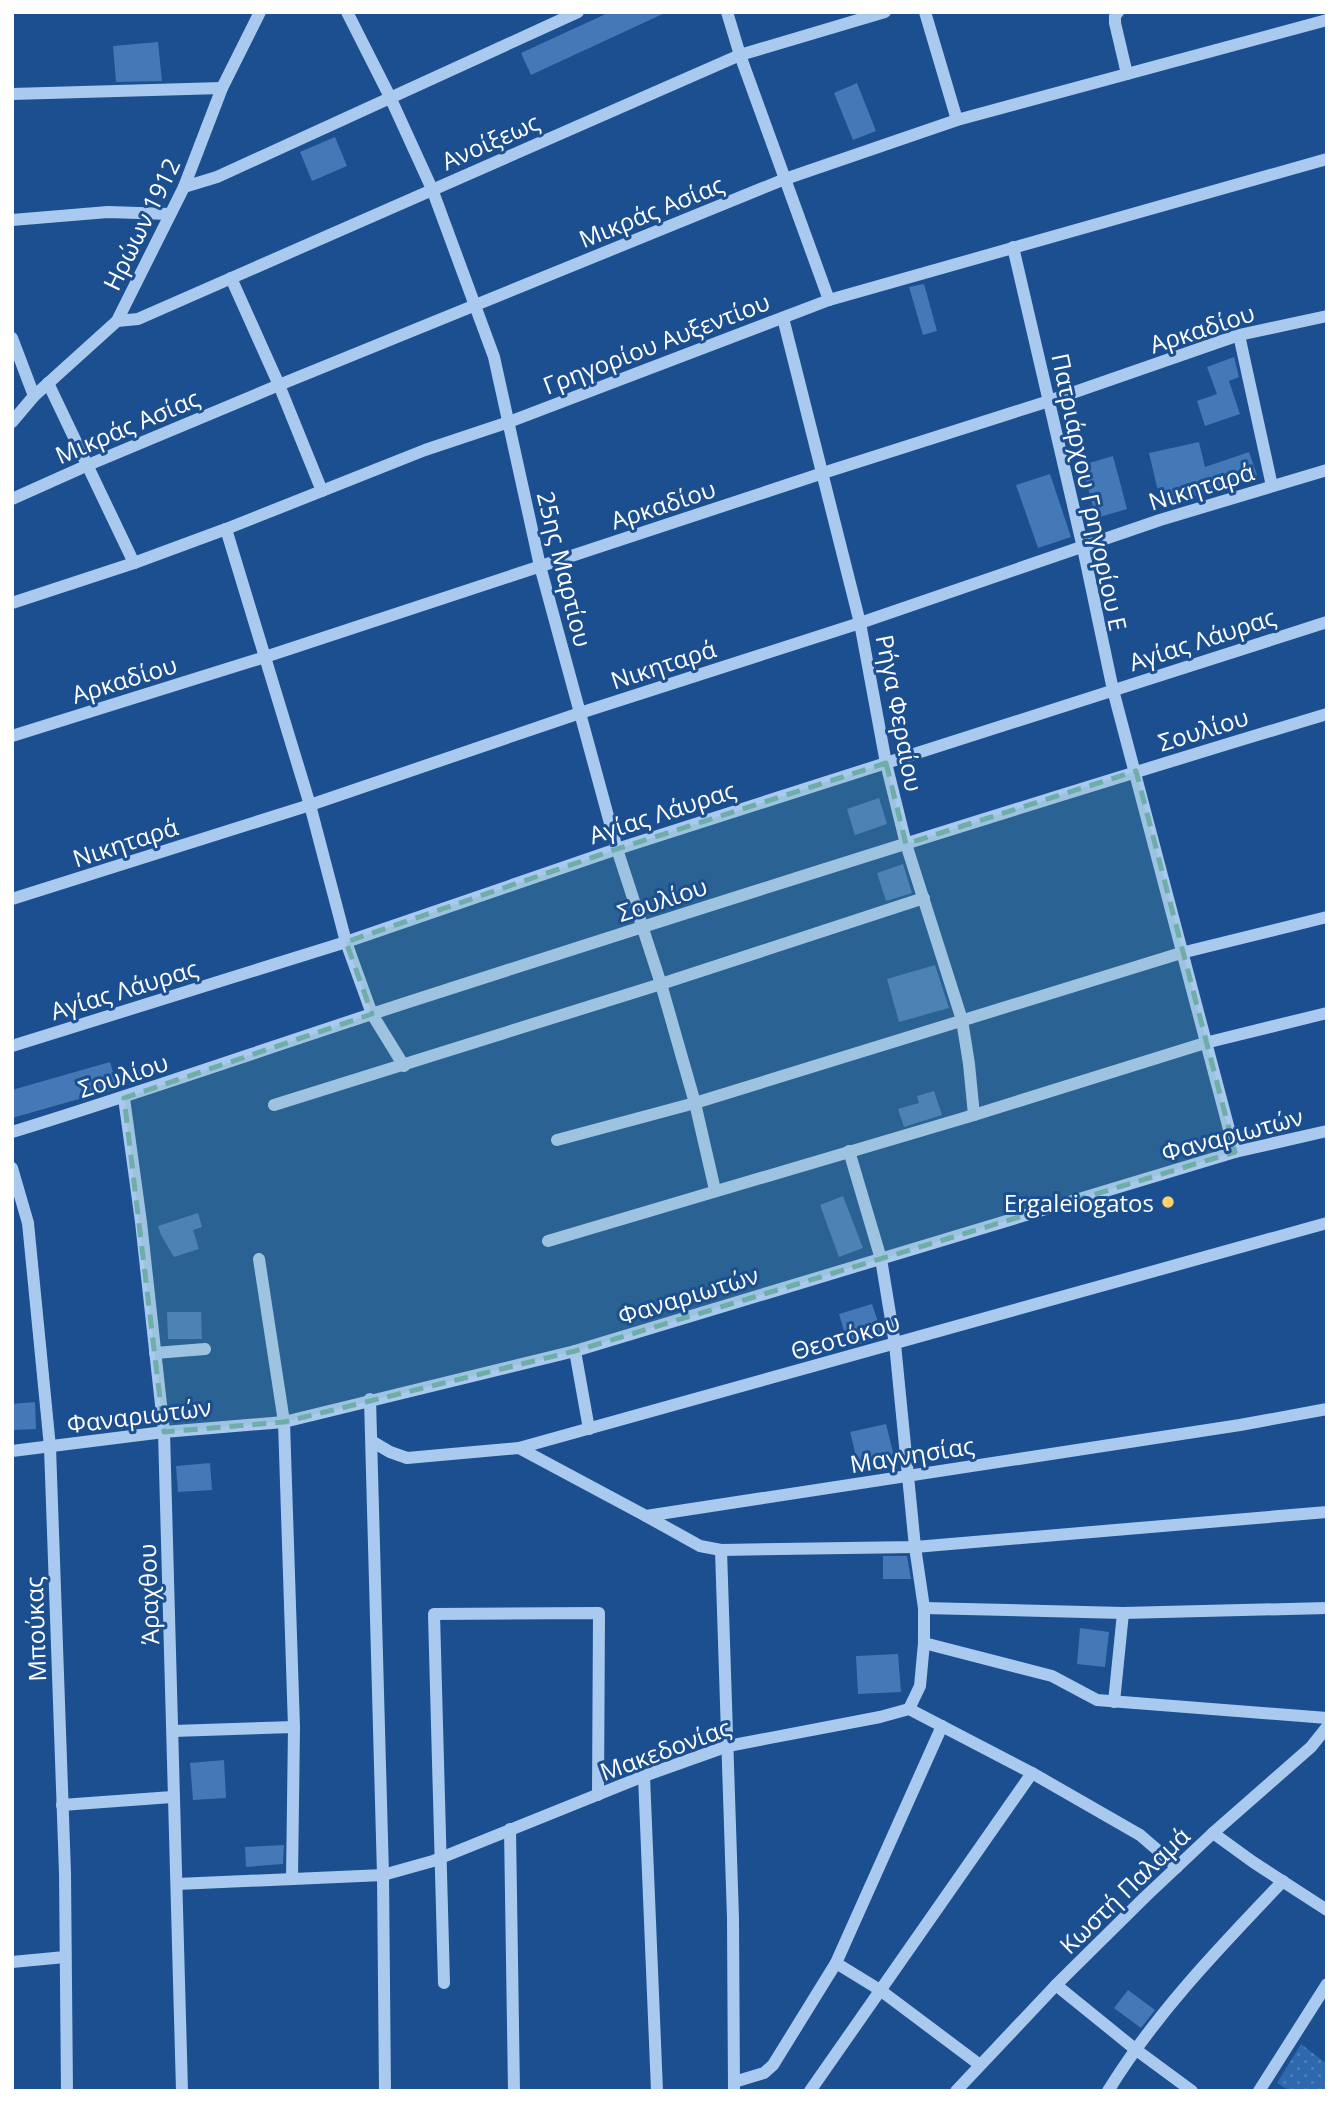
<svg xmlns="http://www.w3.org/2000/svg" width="1339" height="2103" viewBox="0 0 1339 2103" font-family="'Open Sans',sans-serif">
	<defs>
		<pattern id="grass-dots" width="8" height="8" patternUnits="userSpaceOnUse" patternTransform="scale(1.75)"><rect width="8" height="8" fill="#2e69ad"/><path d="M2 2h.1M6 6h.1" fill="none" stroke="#4d80b9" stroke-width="1.8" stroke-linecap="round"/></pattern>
	</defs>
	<rect width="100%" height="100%" fill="#1b4f8f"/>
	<path fill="url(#grass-dots)" d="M 1301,2044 L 1327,2064 L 1327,2091 L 1290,2091 L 1277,2083 Z"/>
	<g fill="#4478b7">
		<path d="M 610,12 L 667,12 L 531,75 L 521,53 Z"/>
		<path d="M 158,42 L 162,81 L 116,82 L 113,46 Z"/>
		<path d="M 857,83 L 876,131 L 853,140 L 834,93 Z"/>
		<path d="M 335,137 L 347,166 L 312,181 L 300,152 Z"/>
		<path d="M 924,284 L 937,331 L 923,335 L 909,287 Z"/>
		<path d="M 1234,357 L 1239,377 L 1229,381 L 1240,414 L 1205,426 L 1197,401 L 1217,394 L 1207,367 Z"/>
		<path d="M 1199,442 L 1205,467 L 1249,452 L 1257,475 L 1211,492 L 1161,504 L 1149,453 Z"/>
		<path d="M 1113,456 L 1127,509 L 1096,518 L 1082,465 Z"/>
		<path d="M 1050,474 L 1071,537 L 1038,548 L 1016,485 Z"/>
		<path d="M 879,798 L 887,824 L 855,835 L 847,809 Z"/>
		<path d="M 903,864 L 912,893 L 886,901 L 877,873 Z"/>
		<path d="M 935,965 L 949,1008 L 899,1022 L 887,979 Z"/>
		<path d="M 110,1062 L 118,1088 L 12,1118 L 12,1090 Z"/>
		<path d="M 934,1091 L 942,1115 L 904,1127 L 898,1109 L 919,1103 L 917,1096 Z"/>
		<path d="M 843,1196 L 863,1248 L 839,1257 L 820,1205 Z"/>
		<path d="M 198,1213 L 202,1227 L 193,1230 L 199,1249 L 174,1257 L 161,1235 L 158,1226 Z"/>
		<path d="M 872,1304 L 883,1337 L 849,1347 L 839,1314 Z"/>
		<path d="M 167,1312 L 201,1312 L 202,1339 L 168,1339 Z"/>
		<path d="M 35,1402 L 36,1429 L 12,1430 L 12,1404 Z"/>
		<path d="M 886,1424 L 894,1456 L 858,1464 L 850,1432 Z"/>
		<path d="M 210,1463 L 212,1490 L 178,1492 L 176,1466 Z"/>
		<path d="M 883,1556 L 907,1556 L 911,1579 L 883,1579 Z"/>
		<path d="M 1080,1628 L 1109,1632 L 1105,1667 L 1077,1664 Z"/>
		<path d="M 898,1654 L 901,1692 L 858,1694 L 856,1656 Z"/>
		<path d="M 224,1760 L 226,1798 L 193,1800 L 190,1763 Z"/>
		<path d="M 284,1845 L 283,1864 L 246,1867 L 245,1847 Z"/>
		<path d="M 1128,1990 L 1155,2010 L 1141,2028 L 1114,2008 Z"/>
	</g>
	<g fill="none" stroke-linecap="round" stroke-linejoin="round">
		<g stroke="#a9c9ee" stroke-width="12">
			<path d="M 347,12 L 390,97 L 432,189 L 494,357 L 540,566 L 617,849 L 661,984 L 695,1103 L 715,1190"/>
			<path d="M 727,12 L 740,55 L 829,300"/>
			<path d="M 925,12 L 957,120"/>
			<path d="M 1118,12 L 1115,16 L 1115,23 L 1127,74"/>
			<path d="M 12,94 L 222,88"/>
			<path d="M 184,187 L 217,177 L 578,12"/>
			<path d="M 12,220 L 108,212 L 170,214"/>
			<path d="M 1013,247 L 1083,548 L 1113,690 L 1235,1152"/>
			<path d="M 231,278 L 279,385 L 322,491"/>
			<path d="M 783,318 L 860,623 L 886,763 L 906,844 L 962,1020 L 969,1064 L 974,1115"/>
			<path d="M 117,321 L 138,319 L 740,55 L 885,12"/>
			<path d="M 1239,335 L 1272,486"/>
			<path d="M 12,338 L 34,396"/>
			<path d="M 48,383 L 134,563"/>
			<path d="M 12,422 L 34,396 L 117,321 L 184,187 L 222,88 L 260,12"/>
			<path d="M 12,499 L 88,465 L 279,385 L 785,179 L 957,120 L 1327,20"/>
			<path d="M 226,529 L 310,805 L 346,942 L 372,1014 L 404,1066"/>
			<path d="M 12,603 L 134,563 L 226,529 L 425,450 L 509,422 L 829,300 L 1327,159"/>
			<path d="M 12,736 L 265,657 L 823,473 L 1049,401 L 1239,335 L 1327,316"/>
			<path d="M 12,899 L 310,805 L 580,713 L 860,623 L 1160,520 L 1327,470"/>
			<path d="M 12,1046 L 346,942 L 617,849 L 1327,622"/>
			<path d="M 124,1098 L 141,1222 L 164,1432 L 182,2091"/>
			<path d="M 274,1105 L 661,984 L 924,898"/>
			<path d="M 12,1132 C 149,1090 284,1042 421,998 C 722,901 1024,805 1327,714"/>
			<path d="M 557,1140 L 695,1103 L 1181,953 L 1327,917"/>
			<path d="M 849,1151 L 881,1259 L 895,1344 L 915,1547 L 924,1608 L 924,1643 L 920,1686 L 909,1709"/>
			<path d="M 12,1168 L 28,1223 L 50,1447 L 65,1873 L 67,2091"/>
			<path d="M 548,1241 L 974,1115 L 1205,1043 L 1327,1013"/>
			<path d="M 259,1259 L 284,1422 L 294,1727 L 292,1879"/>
			<path d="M 575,1351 L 589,1429"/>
			<path d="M 155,1353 L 205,1349"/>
			<path d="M 370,1399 L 383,1875 L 385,2091"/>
			<path d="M 373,1442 L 390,1452 L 407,1458 L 519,1448 L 1327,1223"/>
			<path d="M 519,1448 L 646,1516 L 1240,1425 L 1327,1409"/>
			<path d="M 12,1451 L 164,1432 L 284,1422 L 575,1351 L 1235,1152 L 1327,1131"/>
			<path d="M 646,1516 L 700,1546 L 721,1550 L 915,1547 L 1327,1512"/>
			<path d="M 721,1550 L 733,1918 L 734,2091"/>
			<path d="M 924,1608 L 1123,1613 L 1327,1608"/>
			<path d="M 924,1643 L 1052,1676 L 1097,1700 L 1327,1718"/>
			<path d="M 1114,1702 L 1123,1613"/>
			<path d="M 173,1731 L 294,1727"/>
			<path d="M 644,1776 L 657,2091"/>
			<path d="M 62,1805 L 172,1797"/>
			<path d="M 510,1829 L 514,2091"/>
			<path d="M 1213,1833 L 1253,1862 L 1327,1910"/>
			<path d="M 177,1884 L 383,1875 L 433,1861 L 644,1776 L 728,1746 L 880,1717 L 909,1709 L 1032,1773 L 1140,1835 L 1177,1867"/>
			<path d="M 12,1962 L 65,1957"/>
			<path d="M 836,1963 L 880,1990 L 980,2065"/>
			<path d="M 444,1983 L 434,1614 L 599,1613 L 598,1795"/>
			<path d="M 1056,1985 L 1135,2049 L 1192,2091"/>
			<path d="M 734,2082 L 764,2073 L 773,2065 L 836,1963 L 942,1726"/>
			<path d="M 810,2091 L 1032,1773"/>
			<path d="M 956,2091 L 1056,1985 L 1145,1897 L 1213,1833 L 1311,1747 L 1327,1727"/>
			<path d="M 1108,2091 C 1156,2013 1220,1947 1283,1881"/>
			<path d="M 1259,2091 L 1327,1984"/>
		</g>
	</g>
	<path fill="#6fada8" fill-opacity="0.2" stroke="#6fada8" stroke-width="5" stroke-dasharray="14 9" stroke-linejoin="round" d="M 886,763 L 906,844 L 1136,771 L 1235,1152 L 575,1351 L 284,1422 L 164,1432 L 124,1098 L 372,1014 L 346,942 L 617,849 Z"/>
	<circle fill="#ffd166" stroke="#1b4f8f" stroke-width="2.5" cx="1168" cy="1202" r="7"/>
	<g text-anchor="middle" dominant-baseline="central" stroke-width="6" stroke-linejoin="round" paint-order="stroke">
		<g font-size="24" fill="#fff" stroke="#1b4f8f">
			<text transform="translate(490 141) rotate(-24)">Ανοίξεως</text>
			<text transform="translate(651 211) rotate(-22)">Μικράς Ασίας</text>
			<text transform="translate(141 224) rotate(-64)">Ηρώων 1912</text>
			<text transform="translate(1202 328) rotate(-18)">Αρκαδίου</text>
			<text transform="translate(656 343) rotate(-21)">Γρηγορίου Αυξεντίου</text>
			<text transform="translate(127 426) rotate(-23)">Μικράς Ασίας</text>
			<text transform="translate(1201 486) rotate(-17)">Νικηταρά</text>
			<text transform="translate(1090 492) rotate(78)">Πατριάρχου Γρηγορίου Ε</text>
			<text transform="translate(663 504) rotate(-18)">Αρκαδίου</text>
			<text transform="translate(565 569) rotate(76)">25ης Μαρτίου</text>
			<text transform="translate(1202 639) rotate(-18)">Αγίας Λάυρας</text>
			<text transform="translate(663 664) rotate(-18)">Νικηταρά</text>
			<text transform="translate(124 679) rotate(-17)">Αρκαδίου</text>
			<text transform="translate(900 713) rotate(79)">Ρήγα Φεραίου</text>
			<text transform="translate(1203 729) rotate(-17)">Σουλίου</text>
			<text transform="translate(662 812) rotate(-18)">Αγίας Λάυρας</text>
			<text transform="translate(125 842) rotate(-18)">Νικηταρά</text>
			<text transform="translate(662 899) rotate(-18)">Σουλίου</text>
			<text transform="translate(124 989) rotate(-17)">Αγίας Λάυρας</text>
			<text transform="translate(123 1075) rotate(-18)">Σουλίου</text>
			<text transform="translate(1232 1134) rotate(-15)">Φαναριωτών</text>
			<text transform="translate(688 1295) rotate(-17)">Φαναριωτών</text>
			<text transform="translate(845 1336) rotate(-16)">Θεοτόκου</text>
			<text transform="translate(139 1415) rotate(-7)">Φαναριωτών</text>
			<text transform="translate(912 1454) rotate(-9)">Μαγνησίας</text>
			<text transform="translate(148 1594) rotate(-92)">Άραχθου</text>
			<text transform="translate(35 1629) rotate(-92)">Μπούκας</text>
			<text transform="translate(665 1749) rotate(-20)">Μακεδονίας</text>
			<text transform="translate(1124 1890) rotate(-44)">Κωστή Παλαμά</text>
		</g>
		<g font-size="24" fill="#fff" stroke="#1b4f8f" text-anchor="end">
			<text x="1154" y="1202">Ergaleiogatos</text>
		</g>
	</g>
	<rect width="1339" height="2103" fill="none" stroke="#ffffff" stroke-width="28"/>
</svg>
